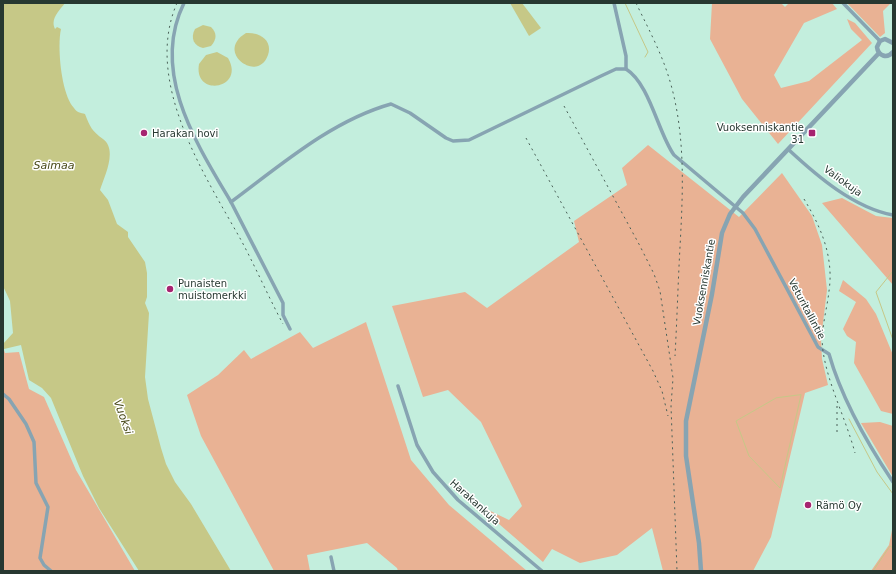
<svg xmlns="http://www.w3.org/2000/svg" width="896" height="574" viewBox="0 0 896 574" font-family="'DejaVu Sans',sans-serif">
	<rect width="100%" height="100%" fill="#c3eedd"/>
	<g fill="#e9b294">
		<path d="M 712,3 L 781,3 L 785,7 L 789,3 L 832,3 L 837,9 L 804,23 L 774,75 L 781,88 L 809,81 L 862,40 L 851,29 L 847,19 L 855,23 L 872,43 L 778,144 L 742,99 L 710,39 Z"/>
		<path d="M 847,3 L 891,3 L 883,11 L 885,33 L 880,37 Z"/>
		<path d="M 648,145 L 739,217 L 782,173 L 812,216 L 822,245 L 827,290 L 821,339 L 822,359 L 828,385 L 805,393 L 771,537 L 753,571 L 663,571 L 652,528 L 617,555 L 580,563 L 552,549 L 543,562 L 476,504 L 509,520 L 522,506 L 481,422 L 448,390 L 423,397 L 392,306 L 465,292 L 487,308 L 579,242 L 574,221 L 627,185 L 622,168 Z"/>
		<path d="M 842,198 L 876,216 L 893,218 L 893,285 L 822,203 Z"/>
		<path d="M 843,280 L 866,299 L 876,314 L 893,355 L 893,414 L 881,411 L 854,363 L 856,342 L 847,336 L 843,329 L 856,302 L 839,291 Z"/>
		<path d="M 366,322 L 411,460 L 449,505 L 527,571 L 398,571 L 397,568 L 367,543 L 307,555 L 310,571 L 274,571 L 201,436 L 187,395 L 218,375 L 244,350 L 251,359 L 300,332 L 313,348 Z"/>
		<path d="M 3,347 L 5,353 L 19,352 L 29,389 L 44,397 L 76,470 L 135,571 L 3,571 Z"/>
		<path d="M 880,422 L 893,426 L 893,477 L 861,423 Z"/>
		<path d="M 893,525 L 893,571 L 871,571 L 889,545 Z"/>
	</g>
	<g fill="#c6c887">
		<path d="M 3,3 L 65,3 C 59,11 50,19 55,29 L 57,27 L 61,29 C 57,46 61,94 74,108 C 76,112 81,113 85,114 C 90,127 92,131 103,139 C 118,150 104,177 100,190 L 108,200 L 117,224 L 128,232 L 128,237 L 145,262 L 147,273 L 147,297 L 145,303 L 149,313 L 145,377 L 148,399 L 161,448 L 166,464 L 175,482 L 191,504 L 231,571 L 139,571 L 99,508 L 83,476 L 51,398 L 42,388 L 29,380 L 21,345 L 4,349 L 3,344 L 13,333 L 10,301 L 3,286 Z"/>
		<path d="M 510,3 L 522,3 L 541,28 L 529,36 Z"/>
		<path d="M 203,25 L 211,27 C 217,33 217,39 211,46 L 203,48 C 194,46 190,38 195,29 Z"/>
		<path d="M 246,33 C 259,32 273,40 268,55 C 258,84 214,52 246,33 Z"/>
		<path d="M 217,52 L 228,58 C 246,89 193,98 199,64 L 206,55 Z"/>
	</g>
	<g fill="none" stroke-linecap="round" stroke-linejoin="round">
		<g stroke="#c6c887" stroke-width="1">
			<path d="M 625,3 L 648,52 L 645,57"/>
			<path d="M 893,271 L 876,292 L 893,340"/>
			<path d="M 801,395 L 780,488 L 749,456 L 736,421 L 776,398 Z"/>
			<path d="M 849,419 L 877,472 L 893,494"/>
			<path d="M 873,571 L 890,546 L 893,548"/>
		</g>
		<g stroke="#87a4b2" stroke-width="3.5">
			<path d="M 184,3 C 150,72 196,143 231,202"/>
			<path d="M 614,3 L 626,56 L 626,69"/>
			<path d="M 843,3 L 880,41"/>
			<path d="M 789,150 C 817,176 854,208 893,215"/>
			<path d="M 290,329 L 283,315 L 283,303 L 231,202 C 281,165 331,121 391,104 L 410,113 L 446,138 L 453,141 L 469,140 L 601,76 L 616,69 L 626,69 C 650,84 658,133 674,155 L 743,213 L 755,229 L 818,347 L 829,354 C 842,400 867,443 893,482"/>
			<path d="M 398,386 L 417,445 L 433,472 L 458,500 L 542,571"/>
			<path d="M 3,394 L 9,399 L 26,424 L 34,442 L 36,483 L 48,507 L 40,558 L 44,565 L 51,571"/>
			<path d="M 331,557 L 334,571"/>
		</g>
		<g stroke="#87a4b2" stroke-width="4.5">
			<path d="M 893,43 L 885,39 L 880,41 L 877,47 C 878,56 887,59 893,52"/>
			<path d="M 701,571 L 699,543 L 686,456 L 686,421 L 712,294 L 722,233 L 730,214 L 743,197 L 879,53"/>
		</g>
		<g stroke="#4a6158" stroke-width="1" stroke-dasharray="2 4" stroke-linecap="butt">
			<path d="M 177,3 C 143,81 204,174 241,240 C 256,268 268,296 283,324"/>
			<path d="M 636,3 C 648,28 661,52 669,78 C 686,133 683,191 680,247 C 678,283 677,320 675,356"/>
			<path d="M 564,106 L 640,246 L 654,274 L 660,291 L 673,378 L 671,406 L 677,571"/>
			<path d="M 526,138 L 653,371 L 662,391 L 668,416"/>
			<path d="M 804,199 C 821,227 834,257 829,291 C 827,310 820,331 823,351 C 828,385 846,419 855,453"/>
			<path d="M 837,406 L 837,436"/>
		</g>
	</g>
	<g fill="#a62370" stroke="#fff" stroke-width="1.5">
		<circle cx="144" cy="133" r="4"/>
		<rect x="808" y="129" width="8" height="8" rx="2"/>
		<circle cx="170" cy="289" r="4"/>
		<circle cx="808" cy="505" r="4"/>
	</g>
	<g text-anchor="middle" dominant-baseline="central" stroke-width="3" stroke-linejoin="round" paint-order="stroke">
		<g font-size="10" fill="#273831" stroke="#fff" text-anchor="start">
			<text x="804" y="127" text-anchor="end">Vuoksenniskantie<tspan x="804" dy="12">31</tspan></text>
			<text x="152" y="133">Harakan hovi</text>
			<text x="178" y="283">Punaisten<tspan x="178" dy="12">muistomerkki</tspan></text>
			<text x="816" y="505">Rämö Oy</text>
		</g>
		<g font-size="10" fill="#273831" stroke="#fff">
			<text transform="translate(843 181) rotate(36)">Valiokuja</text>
			<text transform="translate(704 282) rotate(-80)">Vuoksenniskantie</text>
			<text transform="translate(807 309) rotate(62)">Veturitallintie</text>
			<text transform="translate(475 502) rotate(42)">Harakankuja</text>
		</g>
		<g font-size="11" font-style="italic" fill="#494a19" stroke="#fff">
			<text x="54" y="165">Saimaa</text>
			<text transform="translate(123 417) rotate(70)">Vuoksi</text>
		</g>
	</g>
	<rect width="896" height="574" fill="none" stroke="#273831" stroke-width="8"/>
</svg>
